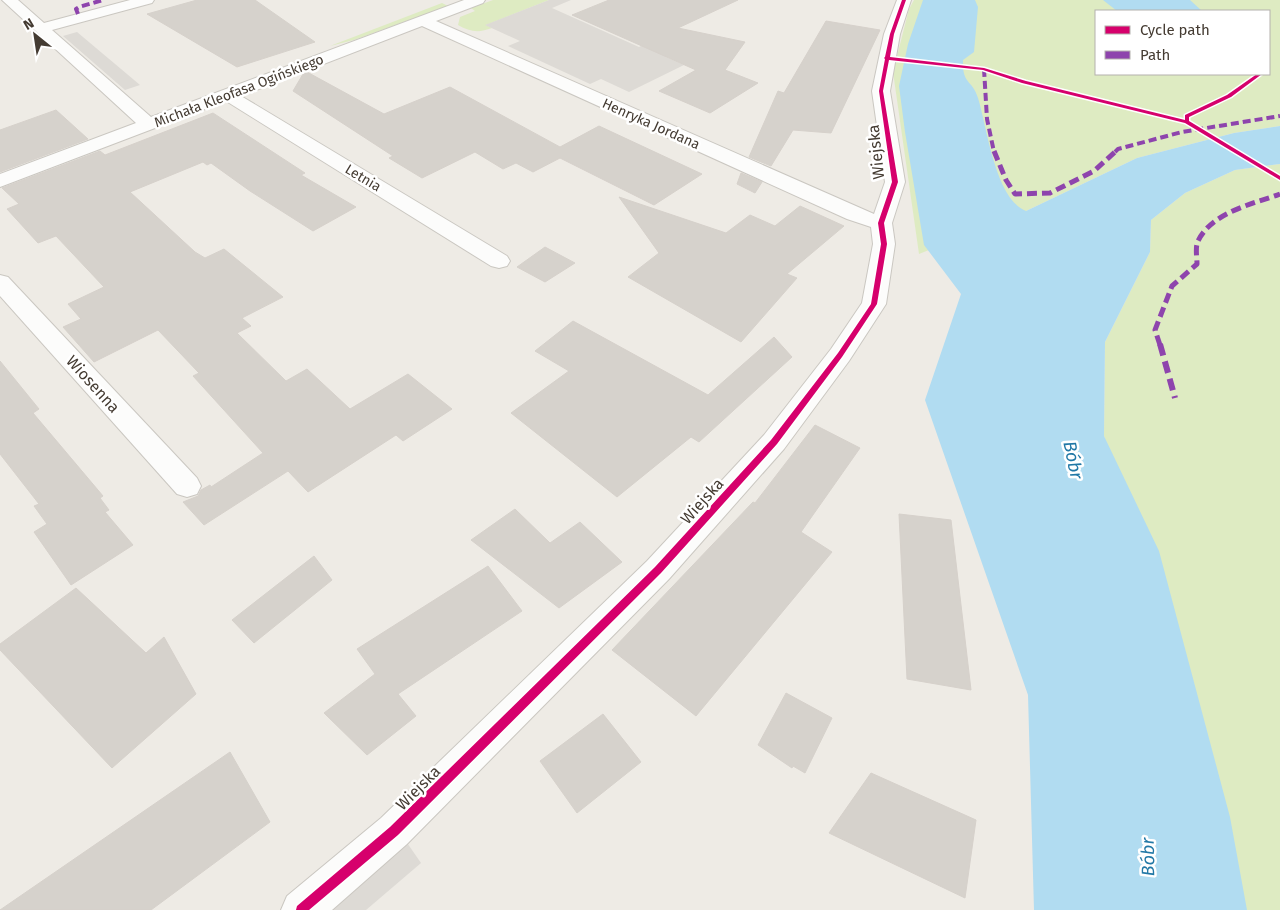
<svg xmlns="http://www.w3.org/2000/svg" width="1280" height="910" viewBox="0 0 1280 910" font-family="'Fira Sans',sans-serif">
	<rect width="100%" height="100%" fill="#eeebe5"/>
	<g fill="#deebc2" fill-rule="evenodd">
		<path d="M 493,0 L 549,0 L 486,25 L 492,28 C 479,33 470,32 458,25 L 460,17 L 475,11 L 471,8 Z"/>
		<path d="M 914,0 L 1280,0 L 1280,126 L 1234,133 L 1137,158 L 1026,211 L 919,254 L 893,72 L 909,9 ZM 1096,11 L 1269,11 L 1269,74 L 1096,74 Z"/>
		<path d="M 442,3 L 448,6 L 354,40 L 330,46 Z"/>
		<path d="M 1280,164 L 1280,910 L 1237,910 L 1104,436 L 1105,342 L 1150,252 L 1151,220 L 1185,193 L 1235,170 Z"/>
	</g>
	<g fill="#dddad5">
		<path d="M 549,0 L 571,0 L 552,8 L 639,47 L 650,41 L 675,52 L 666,57 L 684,65 L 629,92 L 601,79 L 590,84 L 508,46 L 520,41 L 485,25 Z"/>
		<path d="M 77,32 L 140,85 L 125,90 L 63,36 Z"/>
		<path d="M 403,837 L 421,863 L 366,910 L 319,910 Z"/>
	</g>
	<g fill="#b1dcf1">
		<path d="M 923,0 L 975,0 L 978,7 L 974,52 L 963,60 C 962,85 972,79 978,98 C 987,127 995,199 1026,211 L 1137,158 L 1234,133 L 1280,126 L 1280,164 L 1235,170 L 1185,193 L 1151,220 L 1150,252 L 1105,342 L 1104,436 L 1159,551 L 1230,817 L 1247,910 L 1034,910 L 1028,695 L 925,400 L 961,294 L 924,245 L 905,132 L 899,86 L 908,44 Z"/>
		<path d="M 1103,0 L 1190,0 L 1202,11 L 1117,11 Z"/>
	</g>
	<g fill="#d6d2cc" stroke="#d6d1cb">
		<path d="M 197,0 L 255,0 L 315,42 L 237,67 L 147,14 Z"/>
		<path d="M 609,0 L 738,0 L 678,28 L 745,42 L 725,70 L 758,83 L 710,113 L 659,91 L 696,70 L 572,15 Z"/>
		<path d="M 826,21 L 880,30 L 831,133 L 793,130 L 771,166 L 749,157 L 778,91 L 784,93 Z"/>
		<path d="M 307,72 L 384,114 L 450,87 L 560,147 L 599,126 L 702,174 L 654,205 L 560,158 L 533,172 L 516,163 L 503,169 L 475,152 L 422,178 L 389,158 L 393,156 L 293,91 L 303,74 Z"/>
		<path d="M 56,110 L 88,139 L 0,172 L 0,130 Z"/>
		<path d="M 213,113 L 305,173 L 301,175 L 356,207 L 313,231 L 250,191 L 211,163 L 207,165 L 203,162 L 130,192 L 195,252 L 205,258 L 224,249 L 283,297 L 242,318 L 251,326 L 237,333 L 286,381 L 307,369 L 350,409 L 408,374 L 452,409 L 403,441 L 396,435 L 308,492 L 288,471 L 204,525 L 183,502 L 198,496 L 201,490 L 210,485 L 211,487 L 263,453 L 193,376 L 199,373 L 158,330 L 94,362 L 63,327 L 81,319 L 68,304 L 104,287 L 56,236 L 38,243 L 7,209 L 19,204 L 2,188 L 100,151 L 105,155 Z"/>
		<path d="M 741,173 L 762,182 L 755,193 L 737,184 Z"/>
		<path d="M 619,197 L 726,233 L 750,215 L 775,226 L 800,206 L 844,226 L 787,274 L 797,278 L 741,342 L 628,277 L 659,253 Z"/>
		<path d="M 545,247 L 575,263 L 545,282 L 517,267 Z"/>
		<path d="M 573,321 L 708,395 L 774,337 L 792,357 L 699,442 L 691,437 L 617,497 L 511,413 L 569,371 L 535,351 Z"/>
		<path d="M 0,361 L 39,409 L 33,413 L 103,496 L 100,498 L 109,510 L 105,512 L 133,545 L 71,585 L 34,532 L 47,524 L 34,506 L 39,504 L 0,454 Z"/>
		<path d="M 815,425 L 860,448 L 801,532 L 832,552 L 696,716 L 612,650 L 753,502 L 755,503 Z"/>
		<path d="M 515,509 L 550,543 L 580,522 L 622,562 L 559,608 L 471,540 Z"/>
		<path d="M 899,514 L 951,520 L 971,690 L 907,679 Z"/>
		<path d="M 314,556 L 332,580 L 254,643 L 232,620 Z"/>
		<path d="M 488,566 L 522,611 L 398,694 L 416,716 L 367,755 L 324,713 L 375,674 L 357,649 Z"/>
		<path d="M 76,588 L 146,653 L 164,637 L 196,694 L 112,768 L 0,650 L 0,644 Z"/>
		<path d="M 786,693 L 832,718 L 805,773 L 793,766 L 792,768 L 758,745 Z"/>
		<path d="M 603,714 L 641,762 L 577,813 L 540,761 Z"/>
		<path d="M 230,752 L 270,822 L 151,910 L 0,910 Z"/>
		<path d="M 871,773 L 976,820 L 965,898 L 829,833 Z"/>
	</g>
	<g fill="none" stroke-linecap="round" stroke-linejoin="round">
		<defs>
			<g id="minor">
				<path d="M 2,0 L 18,0 L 44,23 L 130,0 L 154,0 L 152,3 L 52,30 L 151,117 L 464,0 L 485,0 L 483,3 L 436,21 L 874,214 L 885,182 L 872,91 L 884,34 L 897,0 L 911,0 L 900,34 L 890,91 L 905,182 L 892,223 L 895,244 L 886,304 L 849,361 L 784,449 L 669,579 L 407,844 L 332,910 L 281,910 L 287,896 L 381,818 L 647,561 L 764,435 L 831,349 L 862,303 L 873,244 L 871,227 L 847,219 L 422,26 L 241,96 L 507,256 L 510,261 L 507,266 L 499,268 L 491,266 L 226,101 L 0,187 L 0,174 L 136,123 Z"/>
				<path d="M 0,275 L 8,277 L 197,478 L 201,486 L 197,494 L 187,497 L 177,494 L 0,296 Z"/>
			</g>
		</defs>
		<use href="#minor" stroke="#cac7c1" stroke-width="2"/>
		<use href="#minor" fill="#fcfcfb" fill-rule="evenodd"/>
		<g stroke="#8e44ad" stroke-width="4" stroke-dasharray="8 4" stroke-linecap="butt">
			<path d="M 78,14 L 76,9 L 79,7 L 103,0"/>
			<path d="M 984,69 L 987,119 L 994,152"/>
			<path d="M 1115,152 L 1118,149 L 1182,132 L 1280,116"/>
		</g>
		<g stroke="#8e44ad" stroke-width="5" stroke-dasharray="10 5" stroke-linecap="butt">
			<path d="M 994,151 L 1006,180 L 1015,194 L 1050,193 L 1094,171 L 1116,151"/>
			<path d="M 1160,345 L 1155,330 L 1172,286 L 1197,264 C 1197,258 1195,247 1198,241 C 1212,212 1253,204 1280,194"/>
		</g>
		<path stroke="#8e44ad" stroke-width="6" stroke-dasharray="12 6" stroke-linecap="butt" d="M 1160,344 L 1175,398"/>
		<defs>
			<path id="cycleway" d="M 902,0 L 906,0 L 894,34 L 890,57 L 984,68 L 1026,81 L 1185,120 L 1185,115 L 1227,95 L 1257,74 L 1262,74 L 1231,97 L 1189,117 L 1189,121 L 1280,176 L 1280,180 L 1185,123 L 1022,83 L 983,70 L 889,60 L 883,91 L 898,182 L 884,223 L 887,244 L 877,304 L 842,357 L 777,444 L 661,573 L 398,835 L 309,910 L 296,910 L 297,906 L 390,827 L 655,567 L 771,440 L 838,353 L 871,304 L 881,244 L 878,223 L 892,182 L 879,91 L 885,59 L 884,58 L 885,57 L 890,34 Z"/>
		</defs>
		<use href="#cycleway" stroke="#fff" stroke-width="3"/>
		<use href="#cycleway" fill="#d6006c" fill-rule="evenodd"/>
	</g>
	<g text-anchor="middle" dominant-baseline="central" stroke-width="5" stroke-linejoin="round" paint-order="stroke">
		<g font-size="14" fill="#443b32" stroke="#fff">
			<text transform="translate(239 91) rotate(-21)">Michała Kleofasa Ogińskiego</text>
			<text transform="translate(651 124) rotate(24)">Henryka Jordana</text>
			<text transform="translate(363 178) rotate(31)">Letnia</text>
		</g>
		<g font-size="16" fill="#443b32" stroke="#fff">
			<text transform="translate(876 152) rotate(-96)">Wiejska</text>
			<text transform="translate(93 384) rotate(48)">Wiosenna</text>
			<text transform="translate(702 501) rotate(-48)">Wiejska</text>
			<text transform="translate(418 788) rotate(-45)">Wiejska</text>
		</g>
		<g font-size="18" font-style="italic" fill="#2178a6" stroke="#fff">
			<text transform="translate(1073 460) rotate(78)">Bóbr</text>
			<text transform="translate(1148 857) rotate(-91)">Bóbr</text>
		</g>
	</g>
	<rect x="1095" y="10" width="175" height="65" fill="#ffffff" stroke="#b4b1ad"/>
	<rect x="1105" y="26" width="25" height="8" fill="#d6006c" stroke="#b4b1ad"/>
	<text x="1140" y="35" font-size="15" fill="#443b32">Cycle path</text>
	<rect x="1105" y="51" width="25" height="8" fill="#8e44ad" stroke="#b4b1ad"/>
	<text x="1140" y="60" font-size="15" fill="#443b32">Path</text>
	<g transform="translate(35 35) rotate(330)" stroke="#ffffff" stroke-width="4" paint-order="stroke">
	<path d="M0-4L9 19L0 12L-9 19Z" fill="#443b32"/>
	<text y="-8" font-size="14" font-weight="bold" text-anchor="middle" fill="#443b32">N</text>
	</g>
</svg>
